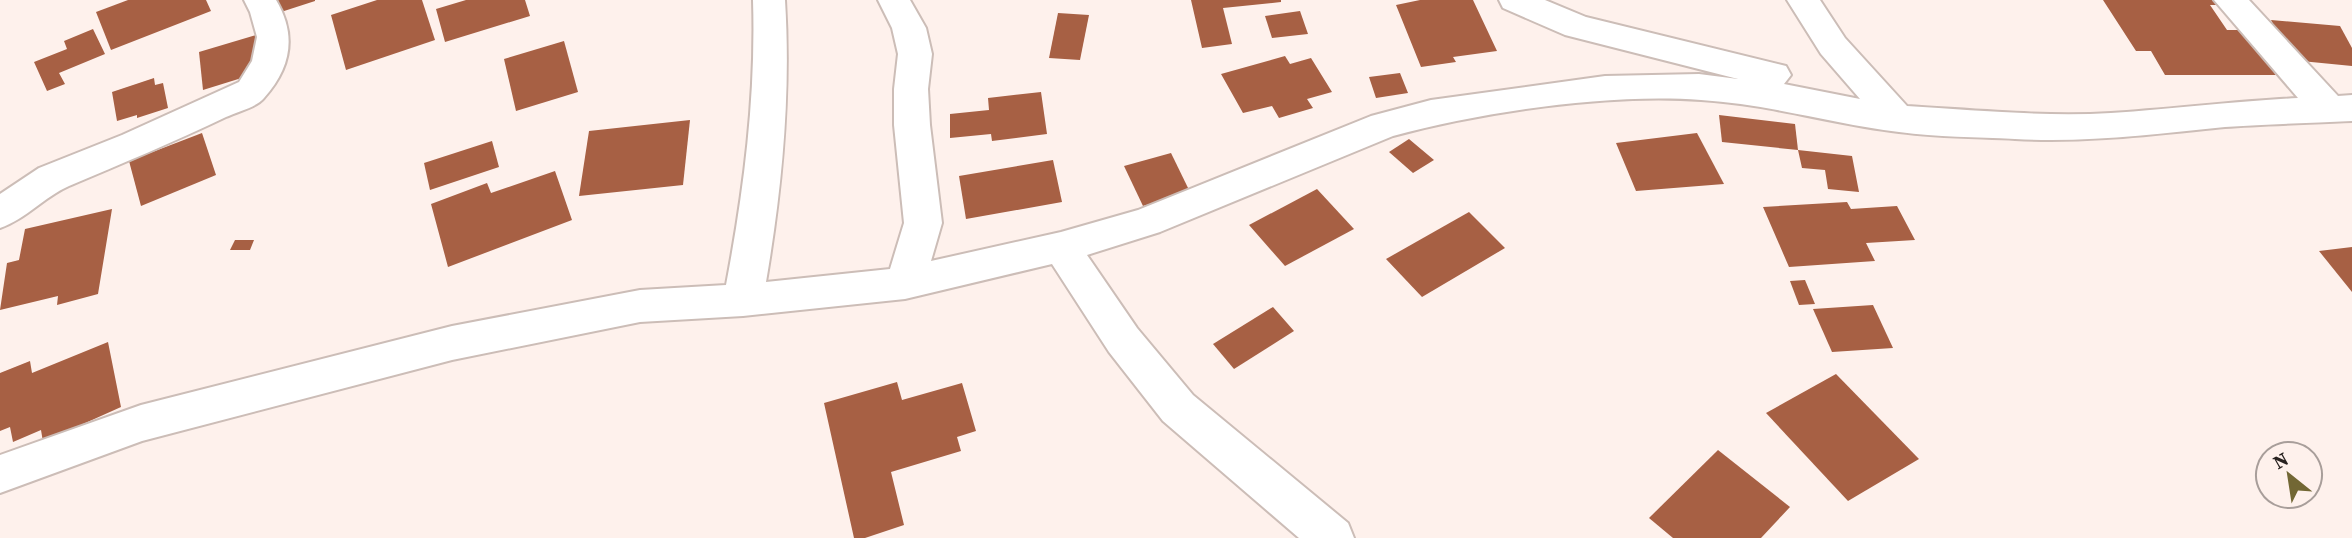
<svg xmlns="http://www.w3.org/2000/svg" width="2352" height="538" viewBox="0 0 2352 538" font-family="'Source Serif 4',serif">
	<rect width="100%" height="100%" fill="#fef1ec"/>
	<g fill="#a76044">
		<path d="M 128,0 L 206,0 L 211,11 L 111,50 L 96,12 Z"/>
		<path d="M 278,0 L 315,0 L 315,1 L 281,12 Z"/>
		<path d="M 377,0 L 422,0 L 435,40 L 346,70 L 331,15 Z"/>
		<path d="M 466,0 L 525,0 L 530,16 L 445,42 L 436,9 Z"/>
		<path d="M 1191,0 L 1281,0 L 1281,2 L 1223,8 L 1232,44 L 1202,48 Z"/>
		<path d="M 1420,0 L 1473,0 L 1497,51 L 1453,57 L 1456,62 L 1421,67 L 1396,5 Z"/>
		<path d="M 2103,0 L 2225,0 L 2229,5 L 2210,5 L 2227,30 L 2245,30 L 2276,75 L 2165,75 L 2151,51 L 2136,51 Z"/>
		<path d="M 1300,11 L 1308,34 L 1272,38 L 1265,16 Z"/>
		<path d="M 1058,13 L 1089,15 L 1080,60 L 1049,58 Z"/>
		<path d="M 2271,20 L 2340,26 L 2352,48 L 2352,66 L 2291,60 Z"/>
		<path d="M 93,29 L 105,54 L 59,73 L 65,84 L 47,91 L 34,62 L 67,49 L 64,41 Z"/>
		<path d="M 256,35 L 261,72 L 203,90 L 199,52 Z"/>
		<path d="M 564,41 L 578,92 L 516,111 L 504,59 Z"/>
		<path d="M 1285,56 L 1290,64 L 1311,58 L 1332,92 L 1307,99 L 1313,108 L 1279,118 L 1272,106 L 1243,113 L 1221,74 Z"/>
		<path d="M 1400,73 L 1408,93 L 1376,98 L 1369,77 Z"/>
		<path d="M 154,78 L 155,85 L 163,83 L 168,108 L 137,118 L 137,115 L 117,121 L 112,92 Z"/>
		<path d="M 1041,92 L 1047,134 L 992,141 L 991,134 L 950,138 L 950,114 L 989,110 L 988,98 Z"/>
		<path d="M 1719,115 L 1795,124 L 1798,150 L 1722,142 Z"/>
		<path d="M 690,120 L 683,185 L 579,196 L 589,131 Z"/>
		<path d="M 202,133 L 216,175 L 141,206 L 129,161 Z"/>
		<path d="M 1697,133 L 1724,184 L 1636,191 L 1616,143 Z"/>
		<path d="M 1409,139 L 1434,160 L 1413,173 L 1389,152 Z"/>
		<path d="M 492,141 L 499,167 L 430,190 L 424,163 Z"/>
		<path d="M 1798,150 L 1852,156 L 1859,192 L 1828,189 L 1825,170 L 1802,168 Z"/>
		<path d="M 1171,153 L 1190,192 L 1143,206 L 1124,166 Z"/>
		<path d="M 1053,160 L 1062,202 L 966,219 L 959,176 Z"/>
		<path d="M 555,171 L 572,220 L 448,267 L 431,204 L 487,183 L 491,193 Z"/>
		<path d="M 1317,189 L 1354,229 L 1285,266 L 1249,225 Z"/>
		<path d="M 1847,202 L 1851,209 L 1897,206 L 1915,240 L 1866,243 L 1875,261 L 1789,267 L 1763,207 Z"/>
		<path d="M 112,209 L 98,294 L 57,305 L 58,296 L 0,310 L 7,263 L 19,260 L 25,229 Z"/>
		<path d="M 1469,212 L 1505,248 L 1422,297 L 1386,259 Z"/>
		<path d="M 235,240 L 254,240 L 250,250 L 230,250 Z"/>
		<path d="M 2352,247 L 2352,292 L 2319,251 Z"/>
		<path d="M 1805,280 L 1815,304 L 1799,305 L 1790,281 Z"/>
		<path d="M 1873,305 L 1893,348 L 1832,352 L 1813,309 Z"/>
		<path d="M 1273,307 L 1294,331 L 1234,369 L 1213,344 Z"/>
		<path d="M 108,342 L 121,407 L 43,442 L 41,430 L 13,442 L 10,427 L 0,431 L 0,373 L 30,361 L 32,373 Z"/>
		<path d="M 1836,374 L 1919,459 L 1848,501 L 1766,413 Z"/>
		<path d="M 897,382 L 902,400 L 962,383 L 976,431 L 957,437 L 961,451 L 891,472 L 904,525 L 865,538 L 854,538 L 824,403 Z"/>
		<path d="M 1718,450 L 1790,507 L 1761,538 L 1673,538 L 1649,518 Z"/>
	</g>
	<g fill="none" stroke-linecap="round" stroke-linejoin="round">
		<defs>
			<g id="minor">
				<path d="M 244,0 L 276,0 C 297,35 291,68 264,98 C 257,107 237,112 226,117 C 174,142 121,164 69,186 C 44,197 26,219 0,228 L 0,194 L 39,168 L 122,135 L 239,82 L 252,61 L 257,37 L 250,12 Z"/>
				<path d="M 753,0 L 785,0 C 791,95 782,188 766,282 L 890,269 L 904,223 L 894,125 L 894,89 L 898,54 L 892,28 L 878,0 L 910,0 L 926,28 L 932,54 L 928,89 L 930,125 L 942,223 L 931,261 L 1061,232 L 1138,210 L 1371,116 L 1431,100 L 1605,76 L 1699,74 L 1738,79 L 1565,35 L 1503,8 L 1499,0 L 1545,0 L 1586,17 L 1786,66 L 1791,75 L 1784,84 L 1860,99 L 1821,54 L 1787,0 L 1820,0 L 1845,38 L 1907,106 C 1975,110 2044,117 2111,113 C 2174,109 2236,101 2298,98 L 2214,0 L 2249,0 L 2338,96 L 2352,95 L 2352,121 C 2310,123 2267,124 2225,127 C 2155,134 2086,143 2015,139 C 1976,137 1937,137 1899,132 C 1832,124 1768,104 1701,100 C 1608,93 1483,112 1393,136 L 1160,232 L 1087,255 L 1137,328 L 1193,395 L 1348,523 L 1354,538 L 1299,538 L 1163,421 L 1109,352 L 1052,264 L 905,299 L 743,316 L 640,322 L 452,360 L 142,441 L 0,493 L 0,455 L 141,405 L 452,326 L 640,290 L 726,285 C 744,190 756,97 753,0 Z"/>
			</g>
		</defs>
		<use href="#minor" stroke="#ccbdb7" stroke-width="4"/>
		<use href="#minor" fill="#fff" fill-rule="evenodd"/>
	</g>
	<g transform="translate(2289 475) rotate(330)"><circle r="33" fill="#fef1ec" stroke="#a89e9a" stroke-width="2"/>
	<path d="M0-5L12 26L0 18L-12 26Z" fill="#726734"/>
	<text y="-10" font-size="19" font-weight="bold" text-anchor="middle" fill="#282220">N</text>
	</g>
</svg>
